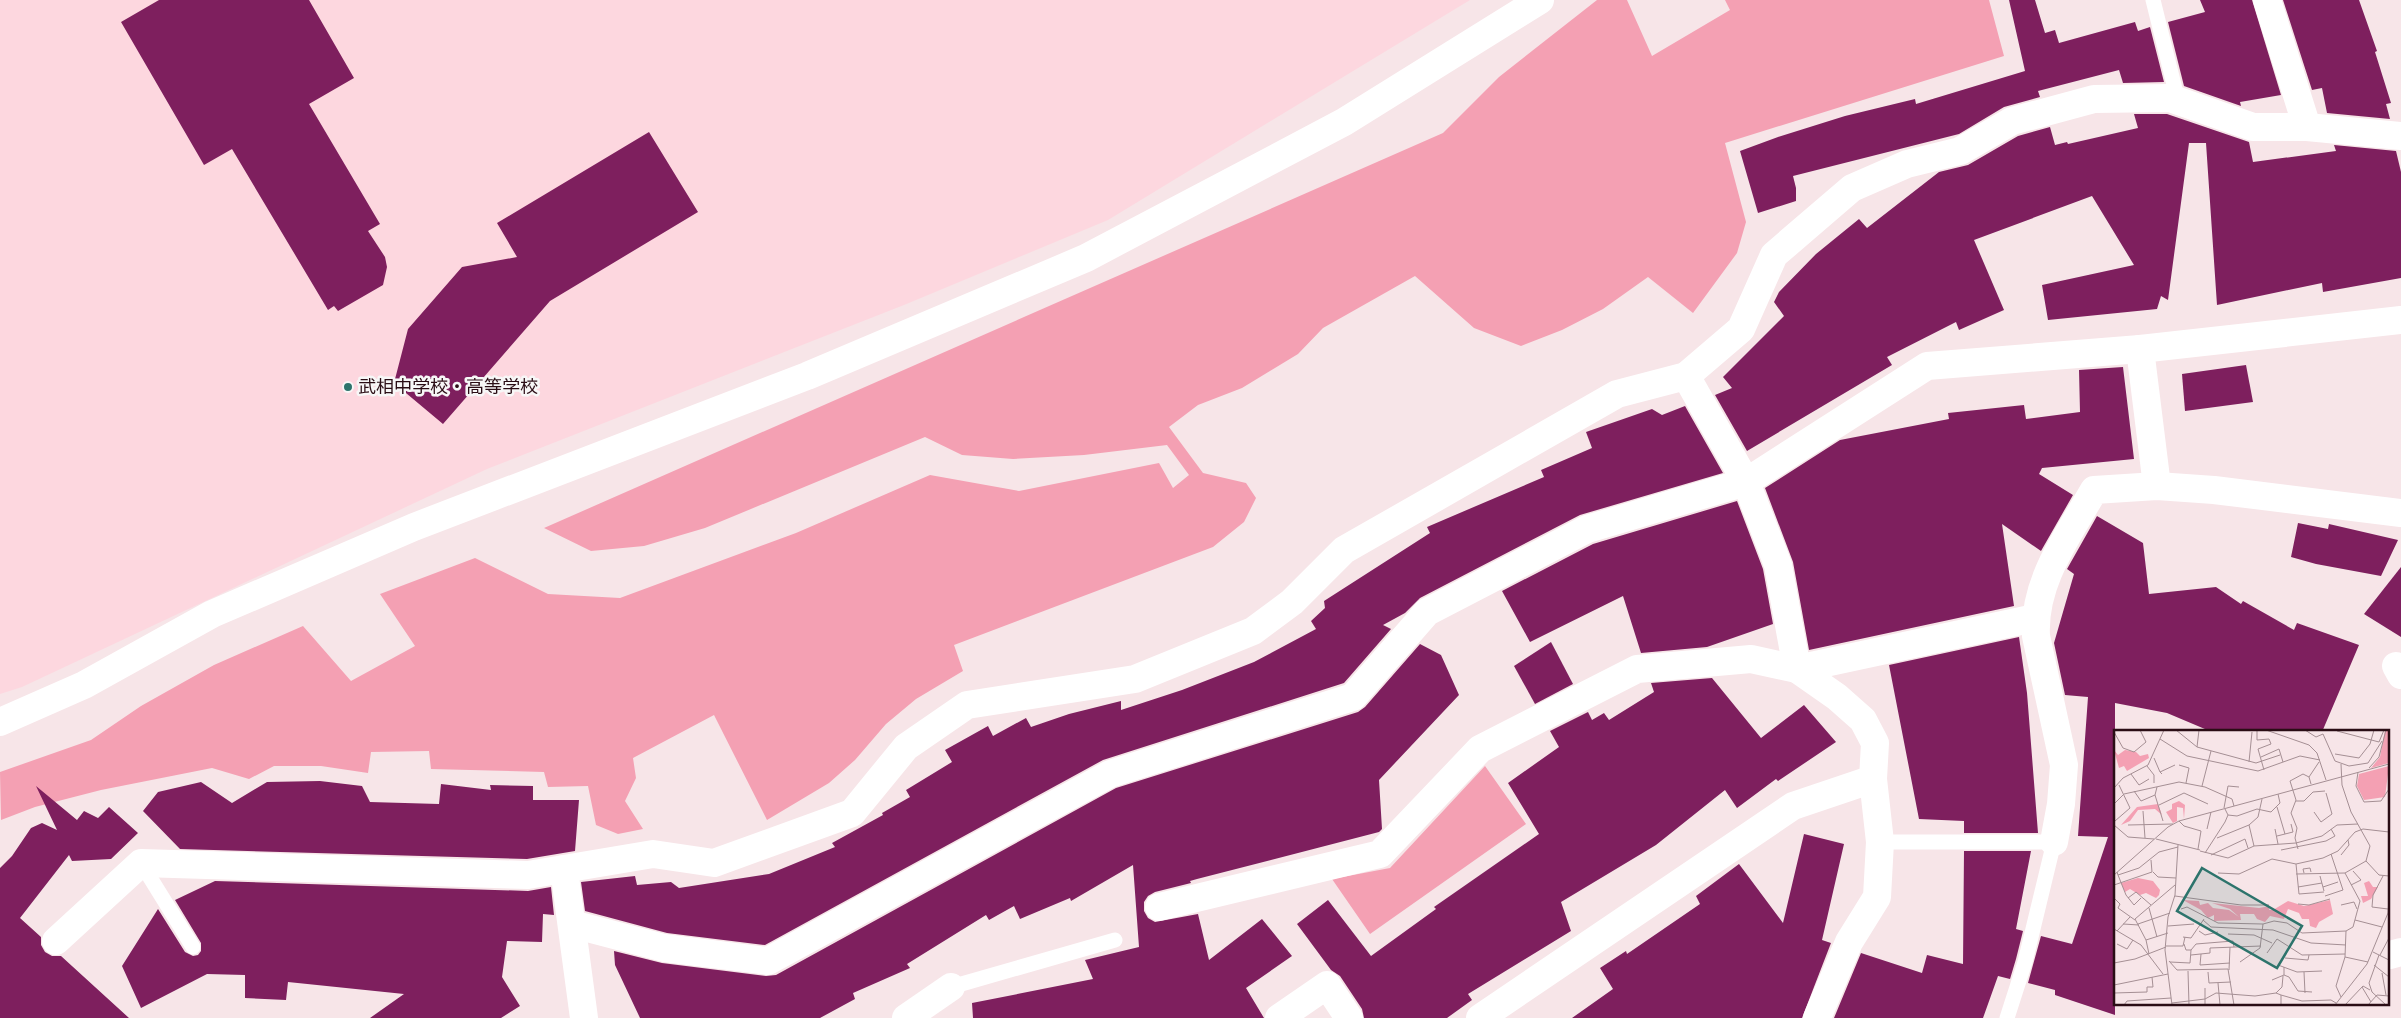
<svg xmlns="http://www.w3.org/2000/svg" width="2401" height="1018" viewBox="0 0 2401 1018" font-family="'DM Sans','Noto Sans JP',sans-serif">
	<rect width="100%" height="100%" fill="#f7e5e8"/>
	<path fill="#fdd7df" d="M 0,0 L 1470,0 L 1108,220 L 904,305 L 487,469 L 22,687 L 0,694 Z"/>
	<g fill="#f4a0b3">
		<path d="M 1597,0 L 1627,0 L 1652,56 L 1730,10 L 1725,0 L 1989,0 L 2004,56 L 1725,143 L 1746,222 L 1737,253 L 1693,313 L 1648,277 L 1603,309 L 1562,330 L 1521,346 L 1474,328 L 1415,276 L 1323,328 L 1298,354 L 1242,388 L 1198,405 L 1169,427 L 1203,473 L 1246,483 L 1256,498 L 1244,522 L 1213,547 L 954,645 L 963,671 L 916,699 L 886,724 L 855,760 L 829,783 L 767,820 L 714,715 L 633,758 L 636,778 L 625,801 L 643,829 L 618,834 L 596,825 L 588,786 L 548,787 L 544,772 L 431,769 L 429,751 L 371,752 L 368,773 L 321,766 L 274,766 L 249,779 L 212,768 L 101,790 L 35,807 L 1,820 L 0,772 L 91,740 L 141,706 L 214,665 L 303,626 L 351,681 L 415,646 L 380,594 L 475,558 L 548,594 L 620,598 L 796,533 L 930,475 L 1019,491 L 1159,463 L 1173,488 L 1189,475 L 1167,445 L 1084,455 L 1013,459 L 962,455 L 925,437 L 705,528 L 644,546 L 591,551 L 544,528 L 1443,133 L 1499,77 Z"/>
		<path d="M 1485,766 L 1526,824 L 1370,934 L 1332,879 L 1390,868 Z"/>
	</g>
	<g fill="#7e1f5e">
		<path d="M 159,0 L 309,0 L 354,78 L 309,104 L 380,224 L 368,231 L 385,257 L 387,267 L 383,285 L 338,311 L 334,306 L 328,310 L 232,149 L 204,165 L 121,22 Z"/>
		<path d="M 2009,0 L 2035,0 L 2045,33 L 2055,30 L 2059,43 L 2135,22 L 2138,31 L 2150,27 L 2164,82 L 2123,83 L 2119,70 L 2038,91 L 2040,97 L 2004,107 L 1959,134 L 1793,176 L 1796,188 L 1796,201 L 1758,213 L 1740,151 L 1778,137 L 1845,116 L 1915,99 L 1916,104 L 2025,71 Z"/>
		<path d="M 2200,0 L 2252,0 L 2281,95 L 2240,102 L 2241,106 L 2184,86 L 2168,22 L 2205,12 Z"/>
		<path d="M 2283,0 L 2359,0 L 2377,51 L 2375,52 L 2391,103 L 2386,104 L 2390,119 L 2327,113 L 2322,88 L 2312,90 Z"/>
		<path d="M 2134,114 L 2167,114 L 2249,142 L 2253,162 L 2336,151 L 2334,145 L 2396,151 L 2401,172 L 2401,278 L 2323,292 L 2322,283 L 2217,305 L 2206,143 L 2189,143 L 2168,300 L 2161,296 L 2157,309 L 2048,320 L 2042,285 L 2134,265 L 2092,196 L 1974,240 L 2004,310 L 1959,330 L 1956,322 L 1887,357 L 1892,365 L 1747,451 L 1715,395 L 1732,388 L 1723,377 L 1784,316 L 1774,302 L 1779,292 L 1816,254 L 1859,219 L 1867,228 L 1939,172 L 1968,165 L 2018,136 L 2050,127 L 2055,145 L 2067,142 L 2068,144 L 2138,128 Z"/>
		<path d="M 649,132 L 698,212 L 550,301 L 443,424 L 394,383 L 408,329 L 462,267 L 517,257 L 497,223 Z"/>
		<path d="M 2246,365 L 2253,402 L 2185,411 L 2182,374 Z"/>
		<path d="M 2123,367 L 2134,459 L 2042,468 L 2039,474 L 2073,495 L 2041,551 L 2002,524 L 2014,606 L 1809,650 L 1793,562 L 1765,488 L 1840,440 L 1949,419 L 1948,413 L 2024,405 L 2026,419 L 2080,412 L 2079,370 Z"/>
		<path d="M 1685,406 L 1723,473 L 1580,515 L 1420,598 L 1405,613 L 1383,625 L 1391,629 L 1344,683 L 1103,760 L 765,945 L 667,933 L 585,911 L 581,882 L 635,876 L 637,885 L 671,882 L 679,888 L 769,874 L 835,847 L 832,843 L 883,815 L 882,813 L 910,797 L 906,790 L 952,762 L 945,750 L 988,726 L 993,736 L 1026,718 L 1031,727 L 1069,714 L 1121,701 L 1121,710 L 1182,690 L 1254,662 L 1316,629 L 1311,621 L 1325,608 L 1324,601 L 1430,533 L 1427,527 L 1544,477 L 1541,470 L 1592,448 L 1586,432 L 1652,409 L 1662,415 Z"/>
		<path d="M 1737,501 L 1763,569 L 1773,624 L 1707,647 L 1641,653 L 1623,596 L 1530,642 L 1502,591 L 1593,544 Z"/>
		<path d="M 2097,516 L 2143,543 L 2149,594 L 2216,587 L 2241,604 L 2243,601 L 2294,630 L 2297,623 L 2359,645 L 2322,732 L 2212,732 L 2167,713 L 2115,703 L 2115,1015 L 2055,995 L 2055,990 L 2028,983 L 2041,936 L 2072,944 L 2108,837 L 2078,836 L 2088,697 L 2065,695 L 2054,643 L 2074,574 L 2067,569 Z"/>
		<path d="M 2298,523 L 2328,529 L 2329,524 L 2398,540 L 2381,576 L 2316,564 L 2291,557 Z"/>
		<path d="M 2401,567 L 2401,637 L 2364,614 Z"/>
		<path d="M 2019,637 L 2027,693 L 2038,833 L 1964,833 L 1964,821 L 1919,819 L 1889,665 Z"/>
		<path d="M 1551,642 L 1573,684 L 1535,704 L 1514,666 Z"/>
		<path d="M 1420,644 L 1441,655 L 1459,695 L 1379,780 L 1382,829 L 1379,832 L 1197,879 L 1190,881 L 1191,883 L 1155,892 L 1148,896 L 1144,902 L 1144,911 L 1148,918 L 1155,922 L 1198,914 L 1209,960 L 1262,919 L 1292,956 L 1246,988 L 1264,1018 L 973,1018 L 972,1003 L 1093,979 L 1085,960 L 1139,947 L 1133,865 L 1071,901 L 1070,898 L 1020,919 L 1014,906 L 989,920 L 986,915 L 907,964 L 910,968 L 853,993 L 855,999 L 820,1018 L 640,1018 L 615,965 L 614,951 L 662,963 L 766,976 L 776,975 L 1116,788 L 1358,712 L 1365,707 Z"/>
		<path d="M 1712,678 L 1761,738 L 1804,705 L 1836,742 L 1778,781 L 1776,779 L 1737,808 L 1725,790 L 1656,845 L 1561,902 L 1571,931 L 1468,994 L 1472,1000 L 1447,1018 L 1364,1018 L 1362,1009 L 1340,976 L 1331,970 L 1297,924 L 1328,900 L 1371,956 L 1436,909 L 1434,907 L 1539,834 L 1508,783 L 1559,747 L 1550,731 L 1588,712 L 1592,720 L 1604,713 L 1609,720 L 1654,692 L 1651,683 Z"/>
		<path d="M 320,781 L 362,786 L 370,802 L 439,804 L 441,784 L 491,790 L 490,785 L 533,786 L 533,800 L 579,800 L 575,851 L 527,859 L 180,849 L 143,811 L 158,792 L 201,782 L 232,803 L 267,782 Z"/>
		<path d="M 36,786 L 77,820 L 84,811 L 98,818 L 109,807 L 138,833 L 111,859 L 72,861 L 69,855 L 20,918 L 41,937 L 41,945 L 45,952 L 52,956 L 61,956 L 129,1018 L 0,1018 L 0,868 L 12,856 L 31,828 L 42,823 L 57,830 Z"/>
		<path d="M 1804,834 L 1844,844 L 1822,940 L 1831,943 L 1802,1018 L 1572,1018 L 1613,989 L 1600,968 L 1626,951 L 1627,954 L 1700,904 L 1696,896 L 1739,864 L 1783,923 Z"/>
		<path d="M 1964,851 L 2031,851 L 2016,929 L 2023,931 L 2016,959 L 2010,979 L 1998,976 L 1983,1018 L 1834,1018 L 1861,953 L 1922,973 L 1927,955 L 1963,964 Z"/>
		<path d="M 215,881 L 528,891 L 551,887 L 554,915 L 543,914 L 542,942 L 507,941 L 502,977 L 520,1006 L 501,1018 L 370,1018 L 404,994 L 288,982 L 286,1000 L 245,998 L 245,975 L 207,974 L 141,1008 L 122,966 L 158,909 L 185,952 L 193,956 L 198,955 L 201,951 L 201,943 L 175,900 Z"/>
	</g>
	<g fill="none" stroke-linecap="round" stroke-linejoin="round">
		<g stroke="#fff" stroke-width="15">
			<path d="M 2153,0 L 2178,101"/>
			<path d="M 1880,842 L 2054,842 L 2025,962 L 2007,1018"/>
			<path d="M 141,863 L 193,947"/>
			<path d="M 951,987 L 1115,940"/>
		</g>
		<g stroke="#fff" stroke-width="28">
			<path d="M 2267,0 L 2307,127"/>
			<path d="M 2140,349 L 2157,486"/>
			<path d="M 1686,376 L 1746,482 L 1778,565 L 1797,669 L 1837,697 L 1863,720 L 1875,743 L 1873,779 L 1880,842 L 1877,897 L 1849,942 L 1817,1018"/>
			<path d="M 2396,666 L 2401,675"/>
			<path d="M 0,722 L 84,685 L 212,614 L 414,527 L 807,376 L 1086,258 L 1344,122 L 1540,0"/>
			<path d="M 2054,842 L 2061,804 L 2064,765 L 2036,636 C 2033,581 2068,536 2094,490 L 2157,486 L 2214,490 L 2401,513"/>
			<path d="M 564,869 L 584,1018"/>
			<path d="M 1159,907 L 1380,854 L 1480,749 L 1637,669 L 1751,659 L 1797,669 L 2035,618"/>
			<path d="M 572,924 L 664,948 L 768,961 L 1110,774 L 1353,697 L 1427,612 L 1587,529 L 1746,482 L 1927,366 L 2140,349 L 2401,320"/>
			<path d="M 56,941 L 141,863 L 528,875 L 653,854 L 714,863 L 852,813 L 906,747 L 967,705 L 1135,679 L 1253,631 L 1292,602 L 1344,550 L 1617,394 L 1686,376 L 1741,329 L 1774,255 L 1852,188 L 1907,164 L 1960,151 L 2012,121 L 2094,99 L 2170,98 L 2253,127 L 2307,127 L 2401,136"/>
			<path d="M 2390,955 L 2401,952"/>
			<path d="M 906,1018 L 951,987"/>
			<path d="M 1279,1018 L 1327,985 L 1349,1018"/>
			<path d="M 1480,1018 L 1793,806 L 1873,779"/>
		</g>
	</g>
	<circle fill="#2d746c" stroke="#f7f7f7" stroke-width="2" cx="348" cy="387" r="5"/>
	<g text-anchor="middle" dominant-baseline="central" stroke-width="5" stroke-linejoin="round" paint-order="stroke">
		<g font-size="18" fill="#2a0d15" stroke="#f7f7f7" text-anchor="start">
			<text x="358" y="387">武相中学校・高等学校</text>
		</g>
	</g>
	<g transform="translate(2114 730)">
		<rect width="275" height="275" fill="#f7e5e8"/>
		<path d="M 271,0 L 275,0 L 275,33 L 257,38 L 266,27 ZM 0,20 L 4,25 L 11,20 L 22,22 L 26,26 L 34,24 L 35,28 L 13,41 L 10,36 L 5,38 ZM 275,36 L 271,67 L 250,70 L 243,56 L 245,44 ZM 65,71 L 71,75 L 70,89 L 69,78 L 63,77 L 63,91 L 59,93 L 52,82 L 58,79 L 58,74 ZM 44,74 L 48,85 L 41,79 L 24,80 L 16,91 L 7,95 L 23,77 ZM 24,148 L 39,151 L 46,160 L 45,165 L 42,168 L 32,163 L 26,165 L 16,159 L 11,162 L 7,153 ZM 255,151 L 259,157 L 264,157 L 257,169 L 249,173 L 247,166 L 254,166 L 250,153 ZM 69,170 L 85,171 L 86,175 L 94,173 L 99,178 L 115,180 L 125,187 L 116,179 L 98,173 L 145,178 L 156,176 L 155,180 L 159,180 L 174,171 L 190,176 L 216,170 L 219,184 L 205,192 L 202,198 L 196,196 L 195,189 L 188,189 L 185,183 L 174,179 L 170,189 L 156,186 L 151,192 L 143,189 L 140,184 L 126,184 L 127,190 L 100,191 L 100,185 L 94,188 L 87,180 Z" fill="#f4a0b3"/>
		<path fill="none" stroke="#a58f94" stroke-width="1" d="M 62,0 L 83,17M 85,0 L 83,17 L 142,33 L 166,25M 143,0 L 143,10 L 155,9 L 157,14 L 144,19 L 150,40M 152,0 L 195,15 L 203,23 L 212,50M 191,0 L 202,7 L 209,4 L 221,31 L 235,36 L 254,33 L 268,11M 223,1 L 265,12 L 270,0M 0,2 L 9,18 L 20,22 L 32,12 L 26,0M 46,9 L 73,26 L 144,41 L 186,26 L 206,30M 221,24 L 245,28 L 256,14 L 260,0M 147,27 L 165,19 L 169,32M 40,28 L 46,42M 135,32 L 138,2M 227,34 L 228,55 L 237,82 L 256,116 L 252,131 L 265,145 L 275,146M 65,35 L 75,38 L 72,53M 33,36 L 40,45 L 40,53M 255,38 L 265,27 L 272,0M 244,42 L 242,56 L 250,72 L 267,71 L 275,59M 17,44 L 25,55 L 35,49M 48,44 L 46,42 L 61,35M 197,54 L 195,47 L 205,32M 88,56 L 97,21M 43,57 L 41,65 L 49,91M 0,58 L 9,48 L 34,35 L 50,0M 20,61 L 27,71 L 41,65M 182,71 L 190,71 L 199,62 L 211,61M 0,74 L 10,64 L 65,52 L 91,57 L 118,69 L 120,76M 45,75 L 70,63 L 94,74M 163,77 L 171,104M 110,78 L 114,56 L 125,57M 29,81 L 31,108M 200,82 L 207,92 L 218,84 L 212,63M 114,85 L 123,86 L 143,79 L 157,82 L 166,73 L 164,64M 1,91 L 16,78 L 5,55M 65,91 L 70,96 L 87,101 L 84,119M 0,95 L 14,107 L 40,109M 14,95 L 59,94M 135,95 L 140,116M 93,99 L 97,82M 161,99 L 164,114M 163,106 L 179,102 L 177,94M 103,108 L 135,95 L 144,87 L 148,69M 42,109 L 86,120M 184,119 L 181,108 L 183,98 L 177,83 L 182,70 L 176,51 L 189,44 L 195,47M 167,120 L 212,111 L 221,106 L 217,99M 86,121 L 114,128 L 140,116 L 182,113 L 208,106 L 223,95 L 244,94M 91,123 L 111,92 L 114,85 L 111,79M 97,125 L 131,109 L 134,118M 227,125 L 235,115 L 234,110M 182,134 L 185,164 L 210,162M 3,142 L 4,145 L 25,138 L 45,122 L 64,117M 39,142 L 44,147 L 62,148M 104,143 L 125,144 L 158,129 L 182,134 L 209,128 L 224,121 L 241,102 L 249,99 L 275,102M 190,143 L 189,139 L 196,138 L 197,142M 182,144 L 231,143M 0,145 L 54,97 L 65,91 L 275,34M 4,145 L 12,165 L 20,175 L 27,168M 206,146 L 210,161M 269,146 L 259,165 L 258,177 L 274,179M 0,155 L 38,142 L 37,130M 237,155 L 247,150 L 239,141M 184,157 L 208,153M 209,157 L 224,152M 61,166 L 127,175 L 155,175M 211,166 L 229,160 L 217,124M 0,168 L 6,174 L 4,178 L 21,190M 14,168 L 22,162 L 37,175M 184,174 L 195,175 L 216,169M 227,175 L 240,172 L 243,179M 35,178 L 43,207M 67,179 L 73,177 L 104,193 L 149,194 L 160,191 L 173,193 L 188,203 L 232,201M 89,190 L 97,197 L 159,200 L 197,213 L 232,215M 241,190 L 268,197M 9,194 L 25,195M 24,194 L 56,183M 54,196 L 80,194M 0,199 L 27,215 L 49,244M 3,201 L 16,187M 85,201 L 91,205 L 104,202M 114,204 L 140,205 L 158,213M 69,207 L 77,208 L 90,189M 32,210 L 54,203M 3,214 L 13,219 L 19,210M 52,216 L 69,216 L 71,207M 77,220 L 82,214 L 119,211 L 120,217M 259,222 L 275,230M 153,223 L 163,209 L 188,225 L 231,224M 35,224 L 32,210 L 21,189 L 61,155M 87,224 L 86,235 L 116,233M 77,225 L 96,223 L 96,218 L 147,216M 265,225 L 255,253 L 258,262 L 272,275M 266,225 L 275,208M 231,227 L 254,232M 171,228 L 194,230 L 195,225M 55,231 L 63,240 L 114,239 L 120,275M 56,232 L 76,233 L 77,220 L 72,220 L 70,214M 126,232 L 146,218 L 149,194M 0,233 L 21,229 L 52,217M 164,235 L 183,242 L 208,241M 260,235 L 275,247M 115,240 L 116,217M 74,241 L 75,275M 94,242 L 95,253 L 117,252M 190,242 L 191,263M 268,243 L 272,265M 170,245 L 175,247 L 184,261 L 198,262M 158,250 L 170,245 L 170,237M 104,253 L 106,275M 0,255 L 54,244M 248,257 L 257,272M 91,258 L 91,275M 0,263 L 33,262 L 33,257 L 39,257 L 38,247M 167,265 L 188,271 L 217,270 L 222,273M 227,267 L 222,256 L 231,227 L 232,201 L 239,197 L 246,171 L 231,143 L 252,131M 58,273 L 91,269 L 102,263 L 141,266 L 162,263M 10,275 L 13,271 L 57,268M 58,275 L 51,220 L 54,187 L 61,165 L 64,115M 167,275 L 167,265 L 162,263 L 168,257 L 169,246M 221,275 L 253,234 L 274,183 L 275,169M 231,275 L 249,256 L 256,260M 254,275 L 263,265 L 275,266"/>
		<path fill="#2d746c" fill-opacity="0.15" stroke="#2d746c" stroke-width="2.5" d="M 88,138 L 188,196 L 163,238 L 63,181 Z"/>
		<rect width="275" height="275" fill="none" stroke="#2a0d15" stroke-width="2.5"/>
	</g>
</svg>
